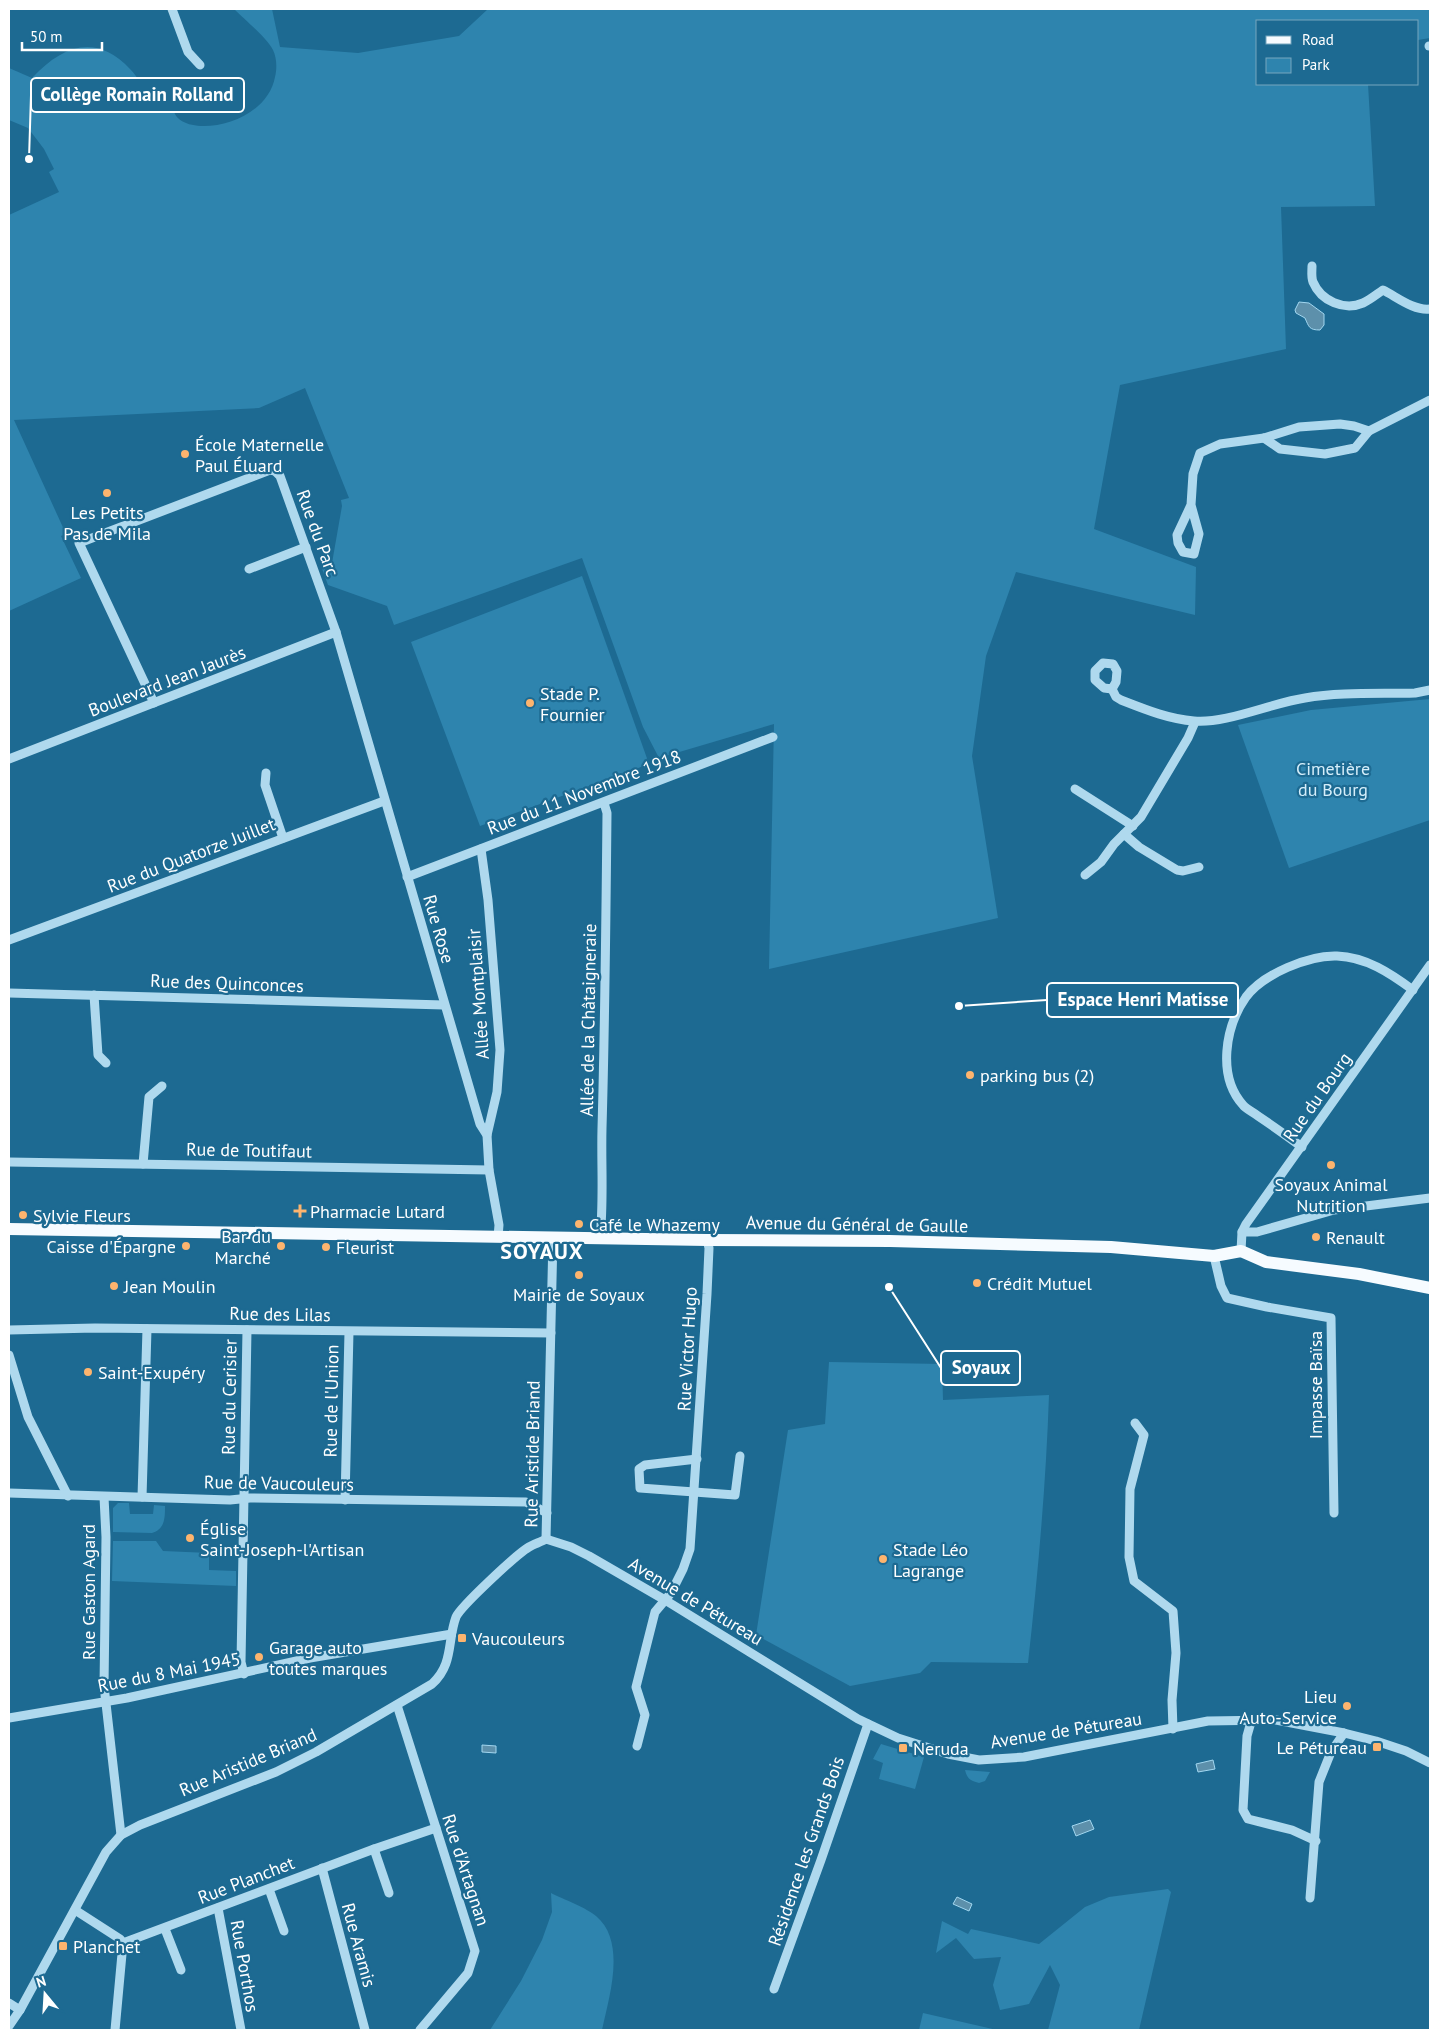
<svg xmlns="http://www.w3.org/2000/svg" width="1439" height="2039" viewBox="0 0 1439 2039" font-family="'PT Sans',sans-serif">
	<rect width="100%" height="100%" fill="#1d6a92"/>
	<g fill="#2e84ae">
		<path d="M 234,9 L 272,9 L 280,47 L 358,53 L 459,36 L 488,9 L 1430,9 L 1430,38 L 1418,40 L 1418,21 L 1258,21 L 1258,84 L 1368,84 L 1375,206 L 1281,207 L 1286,349 L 1120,385 L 1094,529 L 1196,567 L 1195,615 L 1016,572 L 986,656 L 972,756 L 998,918 L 769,969 L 774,724 L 659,758 L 643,727 L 582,558 L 394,625 L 387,606 L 328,585 L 321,566 L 332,563 L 342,506 L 341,500 L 349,498 L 305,388 L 259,408 L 14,420 L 66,534 L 61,536 L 81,578 L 9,611 L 9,215 L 59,192 L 49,172 L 54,169 L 44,149 L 28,128 L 9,120 L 9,68 L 32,78 C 63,45 96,33 130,69 C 139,78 145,91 151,102 L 156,105 L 176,96 C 155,142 264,135 275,77 C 277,69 277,58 273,50 C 268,39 244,19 234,9 Z"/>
		<path d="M 582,576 L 649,764 L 480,826 L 411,642 Z"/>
		<path d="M 1430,699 L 1430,820 L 1289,868 L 1238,725 L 1311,710 Z"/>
		<path d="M 829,1362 L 942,1364 L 943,1400 L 1049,1395 C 1046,1484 1038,1573 1028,1663 L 931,1662 L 920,1673 L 850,1686 L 756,1635 L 788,1430 L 825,1424 Z"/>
		<path d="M 118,1503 L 129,1503 L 130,1514 L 153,1514 L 154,1505 L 165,1506 C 165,1518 165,1529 152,1533 L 113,1532 L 113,1508 Z"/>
		<path d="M 113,1541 L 156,1541 L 163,1551 L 209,1553 L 209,1570 L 236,1571 L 236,1586 L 112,1581 Z"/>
		<path d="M 881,1744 L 924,1757 L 915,1789 L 879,1779 L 883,1763 L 873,1759 Z"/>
		<path d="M 965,1770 L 990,1772 L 985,1781 L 979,1783 C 971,1781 967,1779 965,1770 Z"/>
		<path d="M 1168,1889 L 1171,1892 L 1139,2030 L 1048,2030 L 1060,1985 L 1050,1965 L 1029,2004 L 1000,2010 L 993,1985 L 1001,1957 L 974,1959 L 956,1938 L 936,1953 L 942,1921 L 968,1934 L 971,1929 L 1039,1944 L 1085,1907 L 1109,1897 Z"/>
		<path d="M 551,1893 C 563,1899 587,1908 596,1916 C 627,1942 609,1997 602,2030 L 490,2030 L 521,1981 L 542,1940 L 552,1912 Z"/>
		<path d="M 923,2013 L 997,2030 L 919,2030 Z"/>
	</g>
	<g fill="#5d90ab" stroke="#a2d7f0">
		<path d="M 1299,302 L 1309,303 L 1324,314 L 1324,325 L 1320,330 C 1309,330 1309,327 1305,318 L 1296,313 L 1295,310 Z"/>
		<path d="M 482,1745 L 496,1746 L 496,1753 L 482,1752 Z"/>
		<path d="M 1213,1760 L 1215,1769 L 1198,1772 L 1196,1764 Z"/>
		<path d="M 1090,1820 L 1094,1829 L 1076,1836 L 1072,1826 Z"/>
		<path d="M 957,1897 L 972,1904 L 969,1911 L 953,1904 Z"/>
	</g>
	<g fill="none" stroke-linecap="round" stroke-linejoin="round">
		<g stroke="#afd9ee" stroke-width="9">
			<path d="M 172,9 L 188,52 L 200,65"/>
			<path d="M 1429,46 L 1430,46"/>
			<path d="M 1312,266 C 1312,271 1311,277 1313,282 C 1321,301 1344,311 1363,303 C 1370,300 1377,294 1383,290 C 1397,297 1414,311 1430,309"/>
			<path d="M 1264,438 L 1280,449 L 1325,454 L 1355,448 L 1369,431 L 1430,400"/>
			<path d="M 1191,505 L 1199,534 L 1194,554 L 1183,552 L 1178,543 L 1177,535 L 1191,505 L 1193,474 L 1200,453 L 1220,444 L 1264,438 L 1299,427 L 1340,424 L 1354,426 L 1369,431"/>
			<path d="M 249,569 L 306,547"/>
			<path d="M 1103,663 L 1113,664 L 1117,671 L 1116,682 L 1112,689 L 1104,688 L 1095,680 L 1095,671 Z"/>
			<path d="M 1112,689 L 1116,697 L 1121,700 C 1144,709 1168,719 1194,721 C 1226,724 1271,703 1305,698 C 1341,692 1378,694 1415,693 L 1430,690"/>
			<path d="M 154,703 L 79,543 L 270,470 L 275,471 L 280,476 L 336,632 L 480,1124 L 487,1135 L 489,1170 L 499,1225 L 498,1237"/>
			<path d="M 9,759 L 336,632"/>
			<path d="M 266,773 L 265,785 L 283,838"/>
			<path d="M 1075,789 L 1133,826"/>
			<path d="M 1124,834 L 1139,847 L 1177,870 L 1183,871 L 1199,867"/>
			<path d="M 481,849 L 488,900 L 500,1050 L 497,1092 L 487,1135"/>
			<path d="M 1085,875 L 1101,862 L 1114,844 L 1141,817 L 1188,738 L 1195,722"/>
			<path d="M 407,877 L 773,737"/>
			<path d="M 9,940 L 384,801"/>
			<path d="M 9,993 L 444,1005"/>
			<path d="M 94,995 L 98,1055 L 106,1063"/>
			<path d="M 1302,1147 C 1287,1136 1273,1126 1258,1116 C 1253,1112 1246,1109 1243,1105 C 1217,1076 1225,1027 1246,997 C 1263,974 1309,955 1337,956 C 1366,957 1390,973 1413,990"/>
			<path d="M 9,1162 L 489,1170"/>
			<path d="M 143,1164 L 149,1097 L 162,1086"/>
			<path d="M 1242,1232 L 1257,1232 L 1334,1210 L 1430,1198"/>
			<path d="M 600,1238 C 604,1201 601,1165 602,1128 C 605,1023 606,918 607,813 L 604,803"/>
			<path d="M 1241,1251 L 1242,1232 L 1246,1224 L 1430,965"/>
			<path d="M 1214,1256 L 1221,1286 L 1227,1298 L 1267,1307 L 1331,1318 L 1334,1513"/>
			<path d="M 9,1330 L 95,1328 L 551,1333"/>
			<path d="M 9,1355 L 28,1417 L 68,1496"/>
			<path d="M 1135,1423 L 1144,1435 L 1130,1489 L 1129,1557 L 1134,1581 L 1173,1611 L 1176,1653 L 1172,1700 L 1173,1729"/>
			<path d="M 697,1459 L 645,1465 L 639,1469 L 640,1488 L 735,1495 L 740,1456"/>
			<path d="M 9,1493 L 230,1500 L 250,1498 L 526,1502 L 547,1513"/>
			<path d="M 104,1497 L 106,1537 L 104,1686 L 121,1835"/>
			<path d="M 142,1497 L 147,1329"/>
			<path d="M 345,1500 L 349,1332"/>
			<path d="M 546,1539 L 571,1547 L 589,1556 L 665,1600 L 858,1719 L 898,1738 L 948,1754 L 979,1760 L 1024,1757 L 1208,1721 L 1276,1720 L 1344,1733 L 1376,1741 L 1406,1751 L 1430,1763"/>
			<path d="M 546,1539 L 553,1237"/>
			<path d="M 244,1674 L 241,1662 L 247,1330"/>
			<path d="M 397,1705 L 475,1951 L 468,1973 L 420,2030"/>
			<path d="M 9,1718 L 127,1698 L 310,1658 L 452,1634"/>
			<path d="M 1251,1722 L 1247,1736 L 1243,1810 L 1248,1819 L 1292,1830 L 1316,1841"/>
			<path d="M 637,1746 L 645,1715 L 636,1687 L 655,1612 L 671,1593 L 683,1569 L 690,1549 L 707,1294 L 709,1248 L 707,1240"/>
			<path d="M 374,1849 L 389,1893"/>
			<path d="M 322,1868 L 365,2030"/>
			<path d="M 269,1889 L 284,1931"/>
			<path d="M 1310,1898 L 1319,1782 L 1331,1752 L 1344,1733"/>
			<path d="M 218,1908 L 241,2030"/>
			<path d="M 75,1910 L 120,1939 L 123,1943 L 374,1849 L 436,1828"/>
			<path d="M 165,1929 L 181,1970"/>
			<path d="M 774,1989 L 821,1860 L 868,1724"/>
			<path d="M 9,2003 L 20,2010"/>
			<path d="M 9,2026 L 20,2010 L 106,1852 L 121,1835 L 140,1825 L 276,1772 L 316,1752 L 432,1684 C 454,1664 447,1641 456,1617 C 461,1606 517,1554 529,1547 C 534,1544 541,1542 546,1539"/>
			<path d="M 115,2030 L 123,1943"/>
		</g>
		<path stroke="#f6fbff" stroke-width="12" d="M 9,1229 L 707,1240 L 890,1241 L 1111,1247 L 1214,1256 L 1241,1251 L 1266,1262 L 1359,1274 L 1430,1288"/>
	</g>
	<g fill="#fdb46e" stroke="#1d6a92" stroke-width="2">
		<circle cx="185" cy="454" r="5"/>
		<circle cx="107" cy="493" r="5"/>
		<circle cx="530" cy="703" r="5"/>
		<circle cx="970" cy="1075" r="5"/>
		<circle cx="1331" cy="1165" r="5"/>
		<path d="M297.5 1203.5h5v5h5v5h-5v5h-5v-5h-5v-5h5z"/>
		<circle cx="23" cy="1215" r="5"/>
		<circle cx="579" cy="1224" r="5"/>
		<circle cx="1316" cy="1237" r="5"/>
		<circle cx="186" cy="1246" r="5"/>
		<circle cx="281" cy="1246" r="5"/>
		<circle cx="326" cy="1247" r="5"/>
		<circle cx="579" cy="1275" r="5"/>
		<circle cx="977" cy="1283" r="5"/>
		<circle cx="114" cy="1286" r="5"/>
		<circle cx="88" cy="1372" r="5"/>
		<circle cx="190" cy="1538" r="5"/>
		<circle cx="883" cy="1559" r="5"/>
		<rect x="457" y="1633" width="10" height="10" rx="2.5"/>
		<circle cx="259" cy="1657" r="5"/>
		<circle cx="1347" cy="1706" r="5"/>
		<rect x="1372" y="1742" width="10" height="10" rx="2.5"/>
		<rect x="898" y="1743" width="10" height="10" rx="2.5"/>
		<rect x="58" y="1941" width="10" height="10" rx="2.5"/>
	</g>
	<g text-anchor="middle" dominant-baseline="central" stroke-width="4.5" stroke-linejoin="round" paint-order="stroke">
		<g font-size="18" fill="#fff" stroke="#1d6a92" text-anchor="start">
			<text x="195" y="444">École Maternelle<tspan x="195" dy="21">Paul Éluard</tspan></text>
			<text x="107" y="512" text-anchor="middle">Les Petits<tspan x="107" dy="21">Pas de Mila</tspan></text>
			<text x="540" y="693">Stade P.<tspan x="540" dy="21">Fournier</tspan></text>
			<text x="980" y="1075">parking bus (2)</text>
			<text x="1331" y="1184" text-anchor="middle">Soyaux Animal<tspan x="1331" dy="21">Nutrition</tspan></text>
			<text x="310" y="1211">Pharmacie Lutard</text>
			<text x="33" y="1215">Sylvie Fleurs</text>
			<text x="589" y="1224">Café le Whazemy</text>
			<text x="271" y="1236" text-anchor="end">Bar du<tspan x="271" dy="21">Marché</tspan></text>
			<text x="1326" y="1237">Renault</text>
			<text x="176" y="1246" text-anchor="end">Caisse d'Épargne</text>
			<text x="336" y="1247">Fleurist</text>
			<text x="987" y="1283">Crédit Mutuel</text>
			<text x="124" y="1286">Jean Moulin</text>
			<text x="579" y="1294" text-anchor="middle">Mairie de Soyaux</text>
			<text x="98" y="1372">Saint-Exupéry</text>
			<text x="200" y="1528">Église<tspan x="200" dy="21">Saint-Joseph-l'Artisan</tspan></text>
			<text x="893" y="1549">Stade Léo<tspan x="893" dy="21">Lagrange</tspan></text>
			<text x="472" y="1638">Vaucouleurs</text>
			<text x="269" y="1647">Garage auto<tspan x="269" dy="21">toutes marques</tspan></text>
			<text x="1337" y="1696" text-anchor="end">Lieu<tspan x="1337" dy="21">Auto-Service</tspan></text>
			<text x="1367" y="1747" text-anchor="end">Le Pétureau</text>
			<text x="913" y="1748">Neruda</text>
			<text x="73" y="1946">Planchet</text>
		</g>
		<g font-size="18" fill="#fff" stroke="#1d6a92">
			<text transform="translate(318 533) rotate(70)">Rue du Parc</text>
			<text transform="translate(167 681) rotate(-21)">Boulevard Jean Jaurès</text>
			<text transform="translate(584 792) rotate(-21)">Rue du 11 Novembre 1918</text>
			<text transform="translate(191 855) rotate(-21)">Rue du Quatorze Juillet</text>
			<text transform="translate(439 929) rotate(74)">Rue Rose</text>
			<text transform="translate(227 983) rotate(2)">Rue des Quinconces</text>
			<text transform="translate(478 994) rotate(-94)">Allée Montplaisir</text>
			<text transform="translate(588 1020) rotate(-89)">Allée de la Châtaigneraie</text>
			<text transform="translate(1317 1097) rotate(-55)">Rue du Bourg</text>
			<text transform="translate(249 1150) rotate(1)">Rue de Toutifaut</text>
			<text transform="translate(857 1224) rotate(1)">Avenue du Général de Gaulle</text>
			<text transform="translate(280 1314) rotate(1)">Rue des Lilas</text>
			<text transform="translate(687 1349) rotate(-87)">Rue Victor Hugo</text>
			<text transform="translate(1315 1385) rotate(-90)">Impasse Baïsa</text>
			<text transform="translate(229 1397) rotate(-89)">Rue du Cerisier</text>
			<text transform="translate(331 1401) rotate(-89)">Rue de l'Union</text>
			<text transform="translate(532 1454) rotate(-89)">Rue Aristide Briand</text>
			<text transform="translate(279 1483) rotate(1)">Rue de Vaucouleurs</text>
			<text transform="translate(88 1592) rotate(-90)">Rue Gaston Agard</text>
			<text transform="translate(696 1601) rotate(31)">Avenue de Pétureau</text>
			<text transform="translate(169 1672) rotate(-11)">Rue du 8 Mai 1945</text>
			<text transform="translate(1066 1730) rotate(-9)">Avenue de Pétureau</text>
			<text transform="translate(248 1762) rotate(-23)">Rue Aristide Briand</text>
			<text transform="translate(806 1851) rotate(-71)">Résidence les Grands Bois</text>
			<text transform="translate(466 1870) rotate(72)">Rue d'Artagnan</text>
			<text transform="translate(246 1880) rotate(-21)">Rue Planchet</text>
			<text transform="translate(359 1945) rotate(75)">Rue Aramis</text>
			<text transform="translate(245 1966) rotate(80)">Rue Porthos</text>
		</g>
		<g font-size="18" fill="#d5eefa" stroke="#1d6a92">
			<text x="1333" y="768">Cimetière<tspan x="1333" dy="21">du Bourg</tspan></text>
		</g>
		<g font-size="22" font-weight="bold" letter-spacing="1" fill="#fff" stroke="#1d6a92">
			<text x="542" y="1251">SOYAUX</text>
		</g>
	</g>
	<path fill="none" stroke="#fff" stroke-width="2" d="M29 159L31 95M959 1006L1047 1000M889 1287L941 1368"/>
	<g fill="#fff" stroke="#1d6a92" stroke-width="2">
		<circle cx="29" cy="159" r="5"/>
		<circle cx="959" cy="1006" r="5"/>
		<circle cx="889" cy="1287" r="5"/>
	</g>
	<g fill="#1d6a92" stroke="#fff" stroke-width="2">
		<rect x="31" y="78" width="213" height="34" rx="5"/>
		<rect x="1047" y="983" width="191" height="34" rx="5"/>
		<rect x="941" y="1351" width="79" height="34" rx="5"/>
	</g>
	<g font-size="19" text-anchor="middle" font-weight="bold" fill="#fff">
		<text x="137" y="101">Collège Romain Rolland</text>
		<text x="1143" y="1006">Espace Henri Matisse</text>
		<text x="981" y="1374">Soyaux</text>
	</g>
	<rect width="1439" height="2039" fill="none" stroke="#ffffff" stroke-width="20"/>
	<rect x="1256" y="20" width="162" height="65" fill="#1d6a92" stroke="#77a6be"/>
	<rect x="1266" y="36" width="25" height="8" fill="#f6fbff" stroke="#77a6be"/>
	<text x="1302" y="45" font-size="15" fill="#ffffff">Road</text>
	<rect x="1266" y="58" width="25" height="15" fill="#2e84ae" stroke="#77a6be"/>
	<text x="1302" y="70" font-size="15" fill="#ffffff">Park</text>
	<g transform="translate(45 1994) rotate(342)" stroke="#1d6a92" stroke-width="4" paint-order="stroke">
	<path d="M0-4L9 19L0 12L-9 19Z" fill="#ffffff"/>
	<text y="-8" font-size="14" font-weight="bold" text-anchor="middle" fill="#ffffff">N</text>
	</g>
	<path d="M22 42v8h80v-8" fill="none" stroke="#ffffff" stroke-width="2.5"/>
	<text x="30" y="42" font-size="15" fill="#ffffff" stroke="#1d6a92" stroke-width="4" paint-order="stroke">50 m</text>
</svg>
